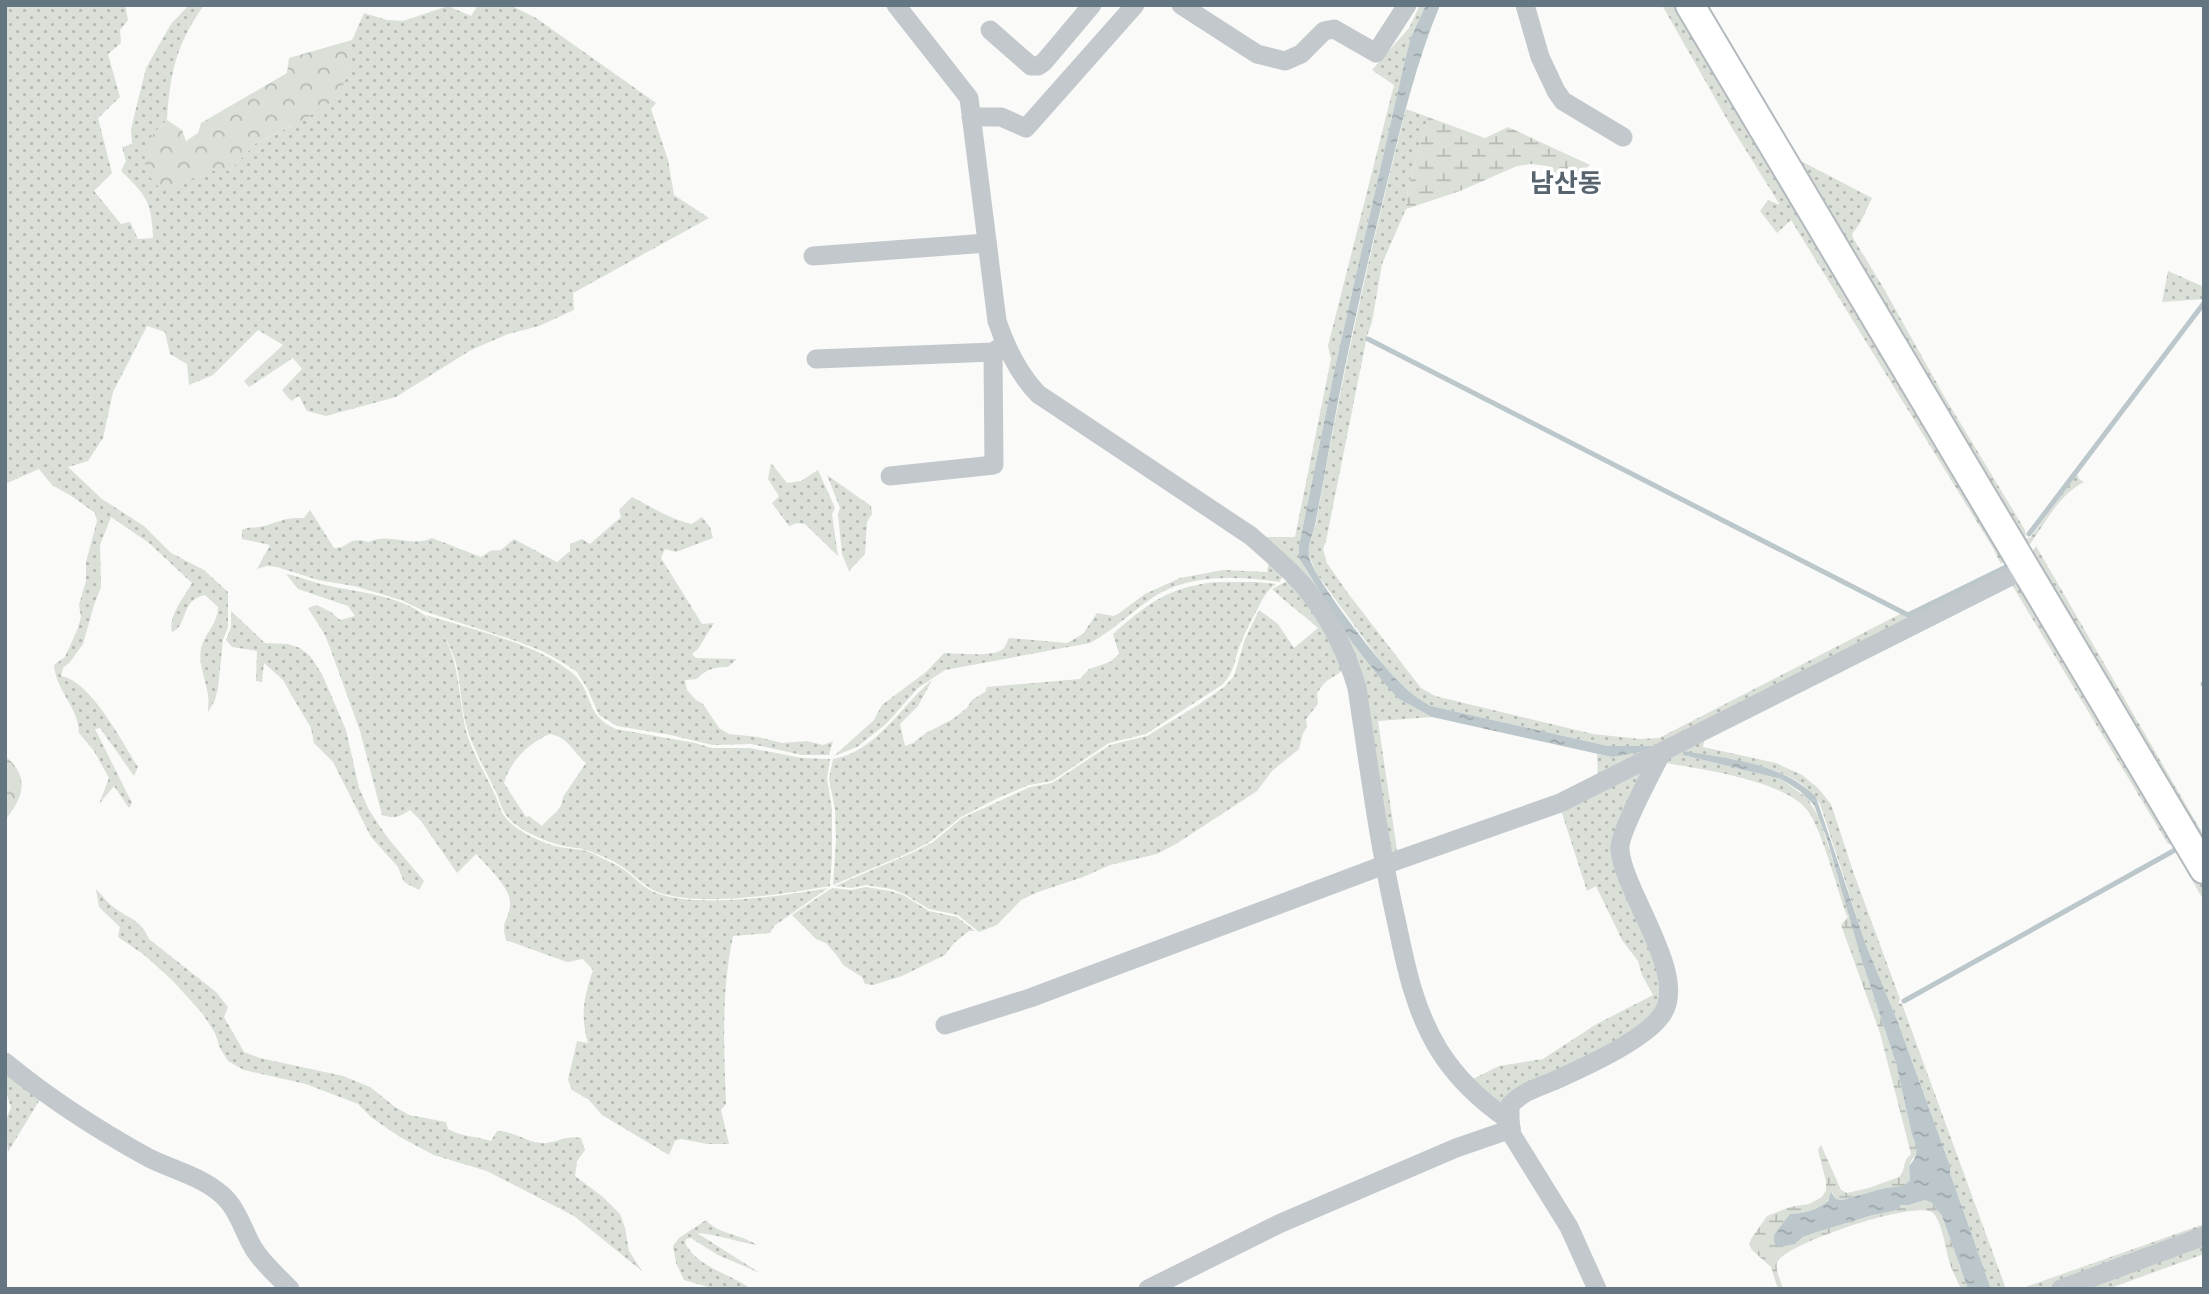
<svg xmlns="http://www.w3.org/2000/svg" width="2209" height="1294" viewBox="0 0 2209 1294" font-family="Barlow,'Noto Sans KR',sans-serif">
	<defs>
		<pattern id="grass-dots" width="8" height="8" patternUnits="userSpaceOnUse" patternTransform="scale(1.75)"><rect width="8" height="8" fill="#dadfd7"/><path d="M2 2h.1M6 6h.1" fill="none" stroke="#b4b9b4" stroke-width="1.8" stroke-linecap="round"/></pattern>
		<pattern id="forest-crowns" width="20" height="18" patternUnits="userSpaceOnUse" patternTransform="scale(1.75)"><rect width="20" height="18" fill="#dadfd7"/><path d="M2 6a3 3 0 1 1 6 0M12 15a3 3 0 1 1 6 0" fill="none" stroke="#b4b9b4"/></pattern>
		<pattern id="wetland-marsh" width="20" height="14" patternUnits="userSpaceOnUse" patternTransform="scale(1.75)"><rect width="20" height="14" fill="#dadfd7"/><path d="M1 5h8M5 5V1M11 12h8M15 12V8" fill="none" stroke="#b4b9b4"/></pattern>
		<pattern id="water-ripples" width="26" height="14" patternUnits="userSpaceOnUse" patternTransform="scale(1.75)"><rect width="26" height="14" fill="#bbc7cb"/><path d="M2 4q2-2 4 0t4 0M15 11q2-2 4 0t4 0" fill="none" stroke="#9ca6aa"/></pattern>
	</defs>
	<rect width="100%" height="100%" fill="#fafaf8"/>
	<g fill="url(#grass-dots)" fill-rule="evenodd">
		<path d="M 5,5 L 125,5 L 128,20 L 120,30 L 121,43 L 108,54 L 120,97 L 98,118 L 112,173 L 94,191 L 121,224 L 130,222 L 138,239 L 153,238 C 152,202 146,195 121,171 L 126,161 L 122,147 L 132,144 L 131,129 L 146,68 L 171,24 L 189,5 L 204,5 C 176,45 170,72 167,120 L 152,135 L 209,171 L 229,171 L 255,144 L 291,126 L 352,67 L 352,40 L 364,13 L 387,20 L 403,21 L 448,6 L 471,16 L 478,5 L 510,5 L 536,18 L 656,103 L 651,109 L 668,160 L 674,195 L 709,218 L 573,293 L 574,310 L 539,326 L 508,334 L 471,350 L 396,397 L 326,416 L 307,411 L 299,396 L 291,401 L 282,390 L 302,369 L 293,358 L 249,387 L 244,381 L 283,345 L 258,330 L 213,375 L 189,385 L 187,364 L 170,354 L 165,332 L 147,326 L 113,392 L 103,438 L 88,461 L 68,467 L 102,499 L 144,526 L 171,553 L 204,570 L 228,592 L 228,627 L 223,640 L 218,688 L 215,700 L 208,712 C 208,707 209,700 208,695 C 206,680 198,665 201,649 C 204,634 218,624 218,607 L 205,595 C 179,601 189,625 172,632 C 168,616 185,596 192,583 L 149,543 L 111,517 L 100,545 L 101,587 L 94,605 L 83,644 L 70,662 L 63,668 L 61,676 C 91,681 122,742 138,767 L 134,776 L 100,728 L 95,729 L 132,803 L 129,808 L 114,786 L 99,804 L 109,778 L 94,751 L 79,733 C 79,708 56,691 54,665 L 65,657 L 78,628 L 81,617 L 79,605 L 86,581 L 86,562 L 97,521 L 95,513 L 73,497 L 52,485 L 39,469 L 5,484 Z"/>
		<path d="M 1420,5 L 1426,5 L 1411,37 L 1405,60 L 1336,363 L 1299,546 L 1299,558 L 1325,600 L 1370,664 L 1399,699 L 1432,717 L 1378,721 L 1397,850 L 1390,853 L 1357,672 L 1264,537 L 1295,537 L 1331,359 L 1328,346 L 1394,85 L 1372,70 L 1409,28 Z"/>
		<path d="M 1662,5 L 1678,5 L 2007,558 L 2001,564 L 1993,548 L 1791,220 L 1777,233 L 1760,211 L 1768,200 L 1780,205 L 1732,128 Z"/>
		<path d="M 1406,109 L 1428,117 L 1408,188 L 1406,209 L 1382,264 L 1372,322 L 1367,336 L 1326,541 L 1323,549 L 1327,563 L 1347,592 L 1421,688 L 1435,696 L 1593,734 L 1640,739 L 1659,738 L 1902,613 L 1908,616 L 2010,566 L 1598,779 L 1597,754 L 1612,757 L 1652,746 L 1608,746 L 1431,706 L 1419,700 L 1409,693 L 1386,669 L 1317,574 L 1308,553 L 1309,539 L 1316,524 C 1340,384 1371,246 1406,109 Z"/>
		<path d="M 1795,158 L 1872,198 L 1860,223 L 1852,234 L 1853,238 L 1883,287 L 1944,396 L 2025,530 L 2026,538 L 2030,538 L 2077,474 L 2079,479 L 2084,482 C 2060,494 2046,521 2031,543 L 2025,548 Z"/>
		<path d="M 2168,271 L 2202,286 L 2204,284 L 2204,299 L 2162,302 Z"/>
		<path d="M 771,463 L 787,483 L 801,481 L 818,470 L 835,508 L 832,514 L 838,556 L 805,524 L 797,523 L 789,526 L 772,503 L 779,496 L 768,479 Z"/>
		<path d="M 827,475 L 871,506 L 872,514 L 867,522 L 865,554 L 849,571 L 842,554 L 838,514 L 840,508 Z"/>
		<path d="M 632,497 C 652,507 669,519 692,524 L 702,517 L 710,527 L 713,538 L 676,552 L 665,549 L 661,558 L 702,624 L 714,623 L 698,649 L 692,654 L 696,658 L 737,659 L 728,667 C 715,667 706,669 697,679 L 685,680 L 687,690 L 696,700 L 703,704 L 719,728 L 729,734 L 758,737 L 782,743 L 807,741 L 823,745 L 833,741 L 829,755 L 802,755 L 751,744 L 712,745 L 671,735 L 617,726 L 599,715 L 587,688 L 577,672 L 562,662 L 542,651 L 519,642 L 424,611 L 401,600 L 354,586 L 318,580 L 277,567 L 267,566 L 257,569 L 270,545 L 242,539 L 242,530 C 249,527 253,528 259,527 C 278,523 282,517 304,518 L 310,510 L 334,548 L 342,547 L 352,541 L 360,540 L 369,542 C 389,532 411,548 432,538 L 481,557 L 490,551 L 501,550 L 514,539 L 557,562 L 570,551 L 570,544 L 582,539 L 590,544 L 621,517 L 619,510 Z"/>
		<path d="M 2036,546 L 2204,836 L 2204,853 L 2031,557 Z"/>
		<path d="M 1269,561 L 1284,575 L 1279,582 C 1237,576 1188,574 1152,598 C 1130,613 1114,630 1090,643 L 945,670 L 918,688 L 886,724 L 857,747 L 834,756 L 874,720 L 882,705 L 926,672 L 944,653 C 957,653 996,658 1004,648 C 1006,645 1007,642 1009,638 L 1067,643 L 1083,634 L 1097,613 L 1113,616 L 1118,614 L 1145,594 L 1180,578 L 1224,570 L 1267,572 Z"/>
		<path d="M 286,574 C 297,576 307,580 317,583 C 351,592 393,593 423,614 C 465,643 455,698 469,740 C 476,759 486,775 494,793 C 498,800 500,811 505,817 C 516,831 539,841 555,846 C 567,849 580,848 592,853 C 601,858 611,862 620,867 C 633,875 644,890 659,894 C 702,908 783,896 828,888 L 774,926 L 770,933 L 733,936 C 721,994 724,1046 726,1104 L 721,1110 L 729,1144 L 707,1144 L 681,1139 L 675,1141 L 669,1155 L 602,1115 L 589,1100 L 572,1090 L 568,1080 L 577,1041 L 588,1043 C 580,1016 584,996 593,970 L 583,959 L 567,962 L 506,940 C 500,919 510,921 510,903 C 511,888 486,865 476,854 L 457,873 L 421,821 L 410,810 C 400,817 394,819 382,815 L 360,731 L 333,656 L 325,635 L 308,608 L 317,605 L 331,612 L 340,620 L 355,616 L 348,606 L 298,589 Z"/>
		<path d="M 1289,580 L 1308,598 L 1347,668 L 1325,682 L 1317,693 L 1318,704 L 1306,719 L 1307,727 L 1303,733 L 1299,749 L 1272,771 L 1257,791 L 1176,844 L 1157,854 L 1110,865 L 1083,877 L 1038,892 L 1021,900 L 997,925 L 979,932 L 958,915 L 929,909 L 904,894 L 891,889 L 866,885 L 851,888 L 835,886 L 914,852 L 933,842 L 962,818 L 1030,787 L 1052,783 L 1110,745 L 1147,736 L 1198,705 L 1224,687 L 1234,676 L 1245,639 L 1259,610 L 1278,624 L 1294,648 L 1318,628 C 1303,614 1286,603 1272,589 Z"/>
		<path d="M 1216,582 L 1257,582 L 1276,584 C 1267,590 1264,597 1259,606 C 1253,617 1247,629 1242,640 C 1234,658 1236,671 1222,685 L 1146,734 L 1109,743 L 1052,781 L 1029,785 L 998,798 L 961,817 L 931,841 L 913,851 L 833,885 L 836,840 L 835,810 L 829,779 L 833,759 C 876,752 901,706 932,680 L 918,706 L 900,724 L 905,746 L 913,743 L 926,733 L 953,719 L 967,708 L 972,700 L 985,692 L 987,687 L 1080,679 L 1089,669 L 1110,662 L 1119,654 L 1113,634 C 1147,604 1168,587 1216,582 Z"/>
		<path d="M 2012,585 L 2020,585 L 2027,589 L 2204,887 L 2204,901 L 2177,854 L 2178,851 L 2174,844 L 2168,844 Z"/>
		<path d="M 231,611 L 265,643 L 288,644 L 300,648 L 310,656 L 322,674 L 346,730 L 359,788 L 369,810 L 387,837 L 424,881 L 419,890 L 404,882 L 398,867 L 371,837 L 333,762 L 314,743 L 311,728 L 292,696 L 283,680 L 264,663 L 262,682 L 256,681 L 257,651 L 232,647 L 226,640 L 231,627 Z"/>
		<path d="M 426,615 C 470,629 536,643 571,672 C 595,691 583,715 616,729 L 695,743 L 712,748 L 750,748 L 802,758 L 830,759 L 827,779 L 832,809 L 832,857 L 830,886 C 782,894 707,907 660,893 C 645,888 634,874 621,866 C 612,860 602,856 592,852 C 581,847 568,848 556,844 C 540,839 516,829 506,815 C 501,808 499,798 495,790 C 487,774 479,759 472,742 C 452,693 472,659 426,615 ZM 550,734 C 568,737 573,752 586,763 L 563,797 C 563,810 550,816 542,826 L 529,816 L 526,817 L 504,783 C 510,761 530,742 550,734 Z"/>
		<path d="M 1705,736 L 1703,747 L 1776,763 L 1802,775 L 1818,788 L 1831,804 L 1854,874 L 1900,999 L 1898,1003 L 1902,1004 L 2006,1289 L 1991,1289 L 1950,1173 L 1950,1166 L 1897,1020 L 1866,945 L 1820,804 C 1797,763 1725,760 1683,755 L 1781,779 L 1807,798 L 1819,817 L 1850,914 L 1847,916 C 1836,886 1825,840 1810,814 C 1790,781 1702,769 1665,763 L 1671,751 Z"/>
		<path d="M 1643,772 L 1618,839 L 1663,968 L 1659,1008 L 1612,1047 L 1501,1103 L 1463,1078 L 1475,1078 L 1499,1066 L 1543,1059 L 1595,1025 L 1653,995 L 1642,975 L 1638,961 L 1622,940 L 1596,886 L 1587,891 L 1561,810 L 1635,773 Z"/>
		<path d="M 866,887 L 890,891 L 903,895 L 929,911 L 957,917 L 975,931 L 969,931 L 954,943 L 945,955 L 902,976 L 873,985 L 865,984 L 862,977 L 843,965 L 838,957 L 826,943 L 816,939 L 792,915 L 832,888 L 851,890 Z"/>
		<path d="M 96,889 C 101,894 106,901 112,906 C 128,919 140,918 149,939 L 216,992 L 228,1007 L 224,1017 L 244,1052 L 260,1058 L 343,1076 L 370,1087 L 395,1107 L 409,1115 L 446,1122 L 448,1129 C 462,1137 476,1136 491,1141 L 497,1131 C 515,1131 530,1145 547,1143 C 560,1141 567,1135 581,1138 L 585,1150 L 577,1161 L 575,1176 L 603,1197 L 620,1214 L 625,1228 L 629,1251 L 642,1271 L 574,1216 L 487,1171 L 434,1155 L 400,1137 L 372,1118 L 358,1104 L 306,1084 L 244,1070 L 228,1061 L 220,1048 L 215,1033 L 202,1013 L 172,980 L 143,954 L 118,937 L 120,927 L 99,907 Z"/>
		<path d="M 5,1065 L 42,1096 L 8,1152 L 5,1123 L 11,1107 L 5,1089 Z"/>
		<path d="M 706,1220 C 719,1235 741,1234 757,1245 C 737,1242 717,1234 697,1233 L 760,1273 L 718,1255 L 691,1238 L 686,1239 L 685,1243 C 697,1266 726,1273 747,1286 L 746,1289 L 715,1289 L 684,1280 L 676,1263 L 673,1246 L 679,1238 Z"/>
		<path d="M 2204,1224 L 2204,1233 L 2050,1289 L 2020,1289 Z"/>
		<path d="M 2204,1244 L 2204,1254 L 2108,1289 L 2082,1289 Z"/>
	</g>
	<g fill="url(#forest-crowns)">
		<path d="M 352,40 L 352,66 L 337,98 L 308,117 L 255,144 L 229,171 L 209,171 L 165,191 C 146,180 138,157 151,137 C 155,131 162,126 167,120 L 182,130 L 186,141 L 198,133 L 201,123 L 287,73 L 289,58 Z"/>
		<path d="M 5,756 C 30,776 24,798 5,820 Z"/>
	</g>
	<g fill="url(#wetland-marsh)">
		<path d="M 1428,117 L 1485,138 L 1508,127 L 1590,165 L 1573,179 L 1564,181 L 1547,166 L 1531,164 L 1517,166 L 1460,191 L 1406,209 L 1408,188 Z"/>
		<path d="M 1850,914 L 1862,961 L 1896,1063 L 1912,1135 C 1924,1160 1911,1152 1909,1168 C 1909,1172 1910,1176 1910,1180 L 1904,1187 L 1885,1188 L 1842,1200 L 1836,1199 L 1832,1192 C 1825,1211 1808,1213 1790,1214 L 1795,1244 L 1803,1237 L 1817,1232 L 1873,1215 L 1894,1211 L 1901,1205 L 1909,1205 L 1925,1200 L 1932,1203 L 1942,1216 L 1968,1289 L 1961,1289 C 1957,1280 1953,1272 1950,1264 C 1946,1251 1942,1221 1933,1213 C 1918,1199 1783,1244 1777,1263 C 1775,1270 1781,1281 1783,1289 L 1778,1289 L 1771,1267 L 1752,1250 L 1749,1244 L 1751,1239 L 1767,1216 L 1790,1207 L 1809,1204 L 1822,1197 L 1826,1190 L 1826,1181 L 1818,1150 L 1821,1145 L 1841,1190 L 1847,1193 L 1869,1188 L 1899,1177 C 1906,1170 1902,1161 1911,1154 L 1880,1033 L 1841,925 Z"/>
	</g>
	<g fill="url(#water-ripples)">
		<path d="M 1426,5 L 1440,5 C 1416,63 1402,122 1387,183 C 1363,280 1341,379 1324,478 C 1321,492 1319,506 1316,520 C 1314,533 1307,542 1309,556 C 1313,578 1382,666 1401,684 C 1410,693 1419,700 1431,706 L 1608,746 L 1652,746 L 1651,750 L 1612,757 L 1432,717 L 1399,699 L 1384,683 L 1351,641 L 1299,558 L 1299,546 L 1336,363 L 1405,60 L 1411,37 Z"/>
		<path d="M 1683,751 C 1728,759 1783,763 1816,797 L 1866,945 L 1897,1020 L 1950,1166 L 1950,1173 L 1991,1289 L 1968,1289 L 1942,1216 L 1932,1203 L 1925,1200 L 1909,1205 L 1901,1205 L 1894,1211 L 1873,1215 L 1817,1232 L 1803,1237 L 1795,1244 L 1779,1247 L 1774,1242 L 1774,1235 L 1790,1214 C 1805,1213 1816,1211 1828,1201 L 1831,1192 L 1836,1199 L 1842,1200 L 1885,1188 L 1904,1186 L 1910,1180 L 1909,1166 C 1919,1155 1918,1148 1912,1135 L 1896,1063 L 1862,961 L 1827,839 L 1814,805 L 1800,791 L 1781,779 L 1683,755 Z"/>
	</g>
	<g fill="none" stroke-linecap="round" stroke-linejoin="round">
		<g stroke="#bbc7cb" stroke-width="5">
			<path d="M 1368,339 L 1908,615 L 2006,567"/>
			<path d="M 2029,534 L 2204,303"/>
			<path d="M 2203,684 L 2204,684"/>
			<path d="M 1904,1001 L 2175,850"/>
		</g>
		<defs>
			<path id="secondary" d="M 1690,5 L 2204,869"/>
		</defs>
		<use href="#secondary" stroke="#b3babf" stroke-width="32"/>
		<g stroke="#c3c8cc" stroke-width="19">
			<path d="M 896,5 L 969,98 L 997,321 C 1006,348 1018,373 1038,394 L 1251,536 C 1272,555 1297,575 1314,599 C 1333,625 1348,657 1357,688 C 1369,767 1379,846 1397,924 C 1406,968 1415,1011 1439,1050 C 1457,1079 1482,1102 1510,1121"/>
			<path d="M 1181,5 L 1257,54 L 1285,61 L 1301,54 L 1324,31 L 1334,29 L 1376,53 L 1407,5"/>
			<path d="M 1525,5 L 1540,57 L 1556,91 L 1563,101 L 1623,137"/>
			<path d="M 990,30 L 1031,66 L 1038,66 L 1044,62 L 1092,5"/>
			<path d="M 971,117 L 1001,117 L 1026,128 L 1135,5"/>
			<path d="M 813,256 L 987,243"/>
			<path d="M 816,359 L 993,352 L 1002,346"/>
			<path d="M 890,476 L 994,465 L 993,352"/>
			<path d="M 945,1025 L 1030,998 L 1384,865 L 1560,803 L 2025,569"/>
			<path d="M 5,1062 C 50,1099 98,1130 149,1158 C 173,1170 200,1176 221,1194 C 238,1208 243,1231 254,1249 C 263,1264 278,1276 290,1289"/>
			<path d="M 1148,1289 L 1281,1223 L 1456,1148 L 1511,1129"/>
			<path d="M 1597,1289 L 1569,1227 L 1512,1135 L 1510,1121 L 1510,1105 C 1525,1090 1537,1088 1556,1080 C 1584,1067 1643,1041 1661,1016 C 1691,978 1624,894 1620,850 C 1618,834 1653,770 1662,752"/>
			<path d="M 2061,1289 L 2204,1236"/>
		</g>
		<use href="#secondary" stroke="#fff" stroke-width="28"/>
	</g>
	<g text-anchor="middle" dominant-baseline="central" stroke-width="7" stroke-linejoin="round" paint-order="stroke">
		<g font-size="26" font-weight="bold" fill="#57646e" stroke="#fff">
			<text x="1566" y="181">남산동</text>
		</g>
	</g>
	<rect width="2209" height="1294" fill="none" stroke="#657683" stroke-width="14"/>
</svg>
